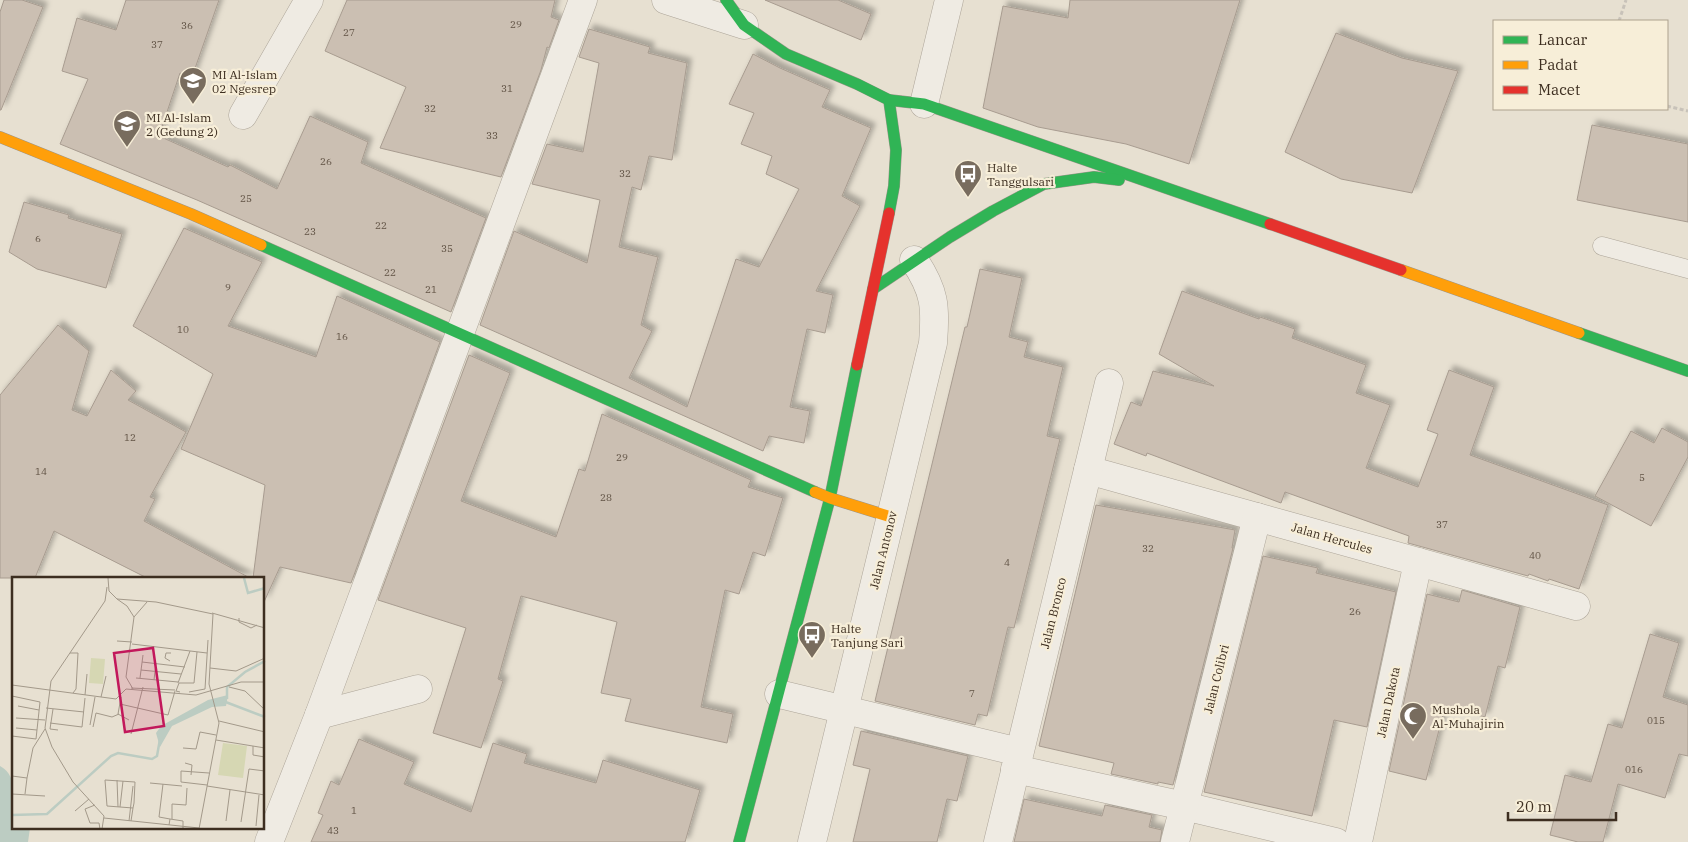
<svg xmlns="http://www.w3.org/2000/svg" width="1688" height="842" viewBox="0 0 1688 842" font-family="'IBM Plex Serif',serif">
	<defs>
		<filter id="shadow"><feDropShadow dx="4.5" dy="-4.5" stdDeviation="2.5" flood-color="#0004"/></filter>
	</defs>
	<rect width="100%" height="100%" fill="#e7e0d1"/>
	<path fill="#bcccc2" d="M 0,766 C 20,776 14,809 14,828 L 30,828 L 28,842 L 0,842 Z"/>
	<g fill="#cbbfb2" stroke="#a89c90" filter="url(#shadow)">
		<path d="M 4,0 L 22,0 L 43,7 L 1,110 L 0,110 L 0,12 Z"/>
		<path d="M 126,0 L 219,0 L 192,77 L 180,73 L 159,136 L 228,167 L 230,165 L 277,189 L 310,116 L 368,142 L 361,163 L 486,218 L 451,312 L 197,200 L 60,144 L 88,79 L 62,71 L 77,18 L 116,30 Z"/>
		<path d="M 347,0 L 555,0 L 551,17 L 559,20 L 549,48 L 547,47 L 541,70 L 501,177 L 380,148 L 406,87 L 325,51 Z"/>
		<path d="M 765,0 L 838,0 L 871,14 L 861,40 Z"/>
		<path d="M 1070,0 L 1240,0 L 1189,164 L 1126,144 L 1038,127 L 983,108 L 1003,6 L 1068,18 Z"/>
		<path d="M 589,29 L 650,47 L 648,53 L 687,63 L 672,160 L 649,156 L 641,190 L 632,187 L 619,247 L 658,257 L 641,325 L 652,331 L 629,378 L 687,407 L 736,259 L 759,267 L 799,189 L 766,174 L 772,156 L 741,144 L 754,113 L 729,104 L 753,54 L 780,68 L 830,90 L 822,107 L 871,128 L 842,196 L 860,206 L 816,291 L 833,295 L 825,333 L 807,329 L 790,407 L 810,411 L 804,443 L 769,436 L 763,451 L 480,325 L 514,231 L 587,263 L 600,200 L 532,184 L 547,144 L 583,152 L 599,63 L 579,57 Z"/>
		<path d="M 1336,33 L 1402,58 L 1458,71 L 1412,193 L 1341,179 L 1285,152 Z"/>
		<path d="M 1592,125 L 1688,144 L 1688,222 L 1577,200 Z"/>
		<path d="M 24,202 L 69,215 L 68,218 L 122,234 L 106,288 L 37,269 L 9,252 Z"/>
		<path d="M 184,228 L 262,262 L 228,326 L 316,357 L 337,296 L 440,342 L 351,583 L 280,567 L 264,602 L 264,578 L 253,578 L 265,485 L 181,449 L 213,374 L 133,326 Z"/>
		<path d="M 980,269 L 1022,278 L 1009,337 L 1028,342 L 1024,357 L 1063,367 L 1047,436 L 1060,439 L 1014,628 L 1008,627 L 987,716 L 978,714 L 975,725 L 875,701 L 965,327 L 967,327 Z"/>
		<path d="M 1182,291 L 1259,319 L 1260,317 L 1295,329 L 1292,338 L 1366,365 L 1356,393 L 1390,405 L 1366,468 L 1418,487 L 1438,434 L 1427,430 L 1449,370 L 1494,387 L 1470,455 L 1608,505 L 1579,589 L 1549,579 L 1548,581 L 1529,574 L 1528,576 L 1408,543 L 1409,536 L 1285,492 L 1281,503 L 1147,453 L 1146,456 L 1114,444 L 1131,402 L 1141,406 L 1153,371 L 1214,386 L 1159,354 Z"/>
		<path d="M 58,325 L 89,351 L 72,410 L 87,416 L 111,370 L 136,391 L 128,400 L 186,432 L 150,497 L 155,499 L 144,521 L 250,578 L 147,578 L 54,531 L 35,578 L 0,578 L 0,395 Z"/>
		<path d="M 469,355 L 510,373 L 461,501 L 556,537 L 579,469 L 585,471 L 602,414 L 751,480 L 748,487 L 783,498 L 765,556 L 753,552 L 739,594 L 725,590 L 701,707 L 733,714 L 727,743 L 625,721 L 631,699 L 601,693 L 617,622 L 521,596 L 498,679 L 503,681 L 481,748 L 433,733 L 466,628 L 378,600 Z"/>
		<path d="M 1662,428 L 1688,442 L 1688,457 L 1651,526 L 1595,496 L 1631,431 L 1654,443 Z"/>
		<path d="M 1096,505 L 1235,530 L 1232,548 L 1233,548 L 1173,785 L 1158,782 L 1158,784 L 1111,774 L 1114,763 L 1039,746 Z"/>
		<path d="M 1263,556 L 1318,568 L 1316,573 L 1396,592 L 1367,727 L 1334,720 L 1312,816 L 1204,792 Z"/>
		<path d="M 1462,590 L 1520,607 L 1505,668 L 1498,666 L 1485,717 L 1445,707 L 1426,780 L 1389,771 L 1427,594 L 1459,602 Z"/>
		<path d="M 1650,634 L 1679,643 L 1663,697 L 1688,705 L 1688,756 L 1679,754 L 1665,798 L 1618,784 L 1603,842 L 1578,842 L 1550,835 L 1565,775 L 1591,782 L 1608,724 L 1622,728 Z"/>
		<path d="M 861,731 L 968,756 L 957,801 L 947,799 L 937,842 L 853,842 L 870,769 L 853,765 Z"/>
		<path d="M 359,739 L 414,762 L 404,784 L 471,812 L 493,743 L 527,754 L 524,763 L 596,783 L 603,760 L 700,790 L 685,842 L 311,842 L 323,815 L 318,813 L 331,781 L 339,785 Z"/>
		<path d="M 1024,799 L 1102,816 L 1105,805 L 1152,815 L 1149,827 L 1162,830 L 1160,842 L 1014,842 Z"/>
	</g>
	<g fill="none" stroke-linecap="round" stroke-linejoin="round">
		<defs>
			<path id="lane" d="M 1602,246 L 1688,269"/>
			<g id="street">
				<path d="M 666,0 L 744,25"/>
				<path d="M 924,104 L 949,0"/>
				<path d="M 243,115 L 309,0"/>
				<path d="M 1088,470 L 1576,606"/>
				<path d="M 779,694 L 1019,752"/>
				<path d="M 319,715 L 418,689"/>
				<path d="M 1015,769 L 1184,806 L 1336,842"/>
				<path d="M 269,842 L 319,715 L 583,0"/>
				<path d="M 812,842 L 933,343 C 936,307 935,291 914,260"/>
				<path d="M 998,842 L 1109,383"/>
				<path d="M 1175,842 L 1257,517"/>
				<path d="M 1358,842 L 1418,562"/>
			</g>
			<g id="fast">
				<path d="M 726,0 L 744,25 L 786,54 L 857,84 L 889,100 L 896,150 L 894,186 L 889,213"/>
				<path d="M 889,100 L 924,104 L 1270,224"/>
				<path d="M 261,245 L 815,492"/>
				<path d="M 873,289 L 950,237 L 993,211 L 1044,184 L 1094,177 L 1119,180"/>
				<path d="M 1579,333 L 1688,371"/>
				<path d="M 739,842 L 830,498 L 857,365"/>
			</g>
			<g id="slow">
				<path d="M 0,137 L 191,214 L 261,245"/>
				<path d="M 1401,270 L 1579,333"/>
				<path d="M 815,492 L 830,498 L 891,517"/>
			</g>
			<g id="jam">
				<path d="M 1270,224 L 1401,270"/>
				<path d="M 857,365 L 889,213"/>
			</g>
		</defs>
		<use href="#lane" stroke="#ada599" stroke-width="19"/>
		<use href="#street" stroke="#ada599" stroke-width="29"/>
		<use href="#fast" stroke="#9c958a" stroke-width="12"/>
		<use href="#slow" stroke="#9c958a" stroke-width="12"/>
		<use href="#jam" stroke="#9c958a" stroke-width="12"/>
		<g stroke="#c8c2b9" stroke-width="3" stroke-dasharray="4 2.5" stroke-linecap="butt">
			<path d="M 1619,21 L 1626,0"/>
			<path d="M 1667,106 L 1688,111"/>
		</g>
		<use href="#lane" stroke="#efebe3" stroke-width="18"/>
		<use href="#street" stroke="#efebe3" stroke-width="28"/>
		<use href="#fast" stroke="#30b455" stroke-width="11"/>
		<use href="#slow" stroke="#ff9f0a" stroke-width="11"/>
		<use href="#jam" stroke="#e5322d" stroke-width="11"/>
	</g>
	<defs>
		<symbol id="school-pin" viewBox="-11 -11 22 30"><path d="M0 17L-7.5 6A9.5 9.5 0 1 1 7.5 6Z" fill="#786c5e" stroke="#f7eed8"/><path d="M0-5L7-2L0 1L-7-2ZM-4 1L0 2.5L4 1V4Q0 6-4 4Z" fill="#fff"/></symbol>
		<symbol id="bus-pin" viewBox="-11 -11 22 30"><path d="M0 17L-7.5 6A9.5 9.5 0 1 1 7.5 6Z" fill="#786c5e" stroke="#f7eed8"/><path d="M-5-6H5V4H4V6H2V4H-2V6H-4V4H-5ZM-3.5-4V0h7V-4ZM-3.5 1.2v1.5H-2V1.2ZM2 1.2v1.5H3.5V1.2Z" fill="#fff"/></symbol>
		<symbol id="mosque-pin" viewBox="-11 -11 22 30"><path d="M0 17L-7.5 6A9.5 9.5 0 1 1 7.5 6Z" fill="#786c5e" stroke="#f7eed8"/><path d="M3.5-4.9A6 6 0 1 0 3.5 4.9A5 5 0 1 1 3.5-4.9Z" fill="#fff"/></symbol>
	</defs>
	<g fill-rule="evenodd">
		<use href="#school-pin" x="177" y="65" width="32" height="43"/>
		<use href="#school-pin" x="111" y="108" width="32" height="43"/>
		<use href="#bus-pin" x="952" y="158" width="32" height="43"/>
		<use href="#bus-pin" x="796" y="619" width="32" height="43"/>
		<use href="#mosque-pin" x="1397" y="700" width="32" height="43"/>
	</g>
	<g text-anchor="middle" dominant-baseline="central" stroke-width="4.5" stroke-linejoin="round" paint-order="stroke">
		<g font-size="10" fill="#605244">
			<text x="516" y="24">29</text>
			<text x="187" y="25">36</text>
			<text x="349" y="32">27</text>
			<text x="157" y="44">37</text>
			<text x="507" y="88">31</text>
			<text x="430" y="108">32</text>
			<text x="492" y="135">33</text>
			<text x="326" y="161">26</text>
			<text x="625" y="173">32</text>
			<text x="246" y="198">25</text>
			<text x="381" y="225">22</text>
			<text x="310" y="231">23</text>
			<text x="38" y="238">6</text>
			<text x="447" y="248">35</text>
			<text x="390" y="272">22</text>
			<text x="228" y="287">9</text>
			<text x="431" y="289">21</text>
			<text x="183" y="329">10</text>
			<text x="342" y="336">16</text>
			<text x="130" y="437">12</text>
			<text x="622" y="457">29</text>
			<text x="41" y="471">14</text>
			<text x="1642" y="477">5</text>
			<text x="606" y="497">28</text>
			<text x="1442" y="524">37</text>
			<text x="1148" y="548">32</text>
			<text x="1535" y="555">40</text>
			<text x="1007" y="562">4</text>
			<text x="1355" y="611">26</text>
			<text x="972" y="693">7</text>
			<text x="1656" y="720">015</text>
			<text x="1634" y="769">016</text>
			<text x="354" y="810">1</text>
			<text x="333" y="830">43</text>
		</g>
		<g font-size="12" fill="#3d2e20" stroke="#f7eed8" text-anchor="start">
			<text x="212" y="74">MI Al-Islam<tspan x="212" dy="14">02 Ngesrep</tspan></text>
			<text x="146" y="117">MI Al-Islam<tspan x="146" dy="14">2 (Gedung 2)</tspan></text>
			<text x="987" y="167">Halte<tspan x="987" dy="14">Tanggulsari</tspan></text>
			<text x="831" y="628">Halte<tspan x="831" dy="14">Tanjung Sari</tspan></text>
			<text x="1432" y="709">Mushola<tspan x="1432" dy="14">Al-Muhajirin</tspan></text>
		</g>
		<g font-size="12" fill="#3d2e20" stroke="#f7eed8">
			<text transform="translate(1332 538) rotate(16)">Jalan Hercules</text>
			<text transform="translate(883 550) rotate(-76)">Jalan Antonov</text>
			<text transform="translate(1053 613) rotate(-76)">Jalan Bronco</text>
			<text transform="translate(1216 679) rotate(-76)">Jalan Colibri</text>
			<text transform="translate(1388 702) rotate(-78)">Jalan Dakota</text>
		</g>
	</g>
	<g transform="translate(12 577)">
		<rect width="252" height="252" fill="#e7e0d1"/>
		<path d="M 79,81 L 93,82 L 91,107 L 77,106 ZM 211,166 L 235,169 L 231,201 L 206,198 Z" fill="#d6d7b3"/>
		<path d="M 216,118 L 214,129 L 200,130 L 160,149 L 148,170 L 144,156 L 149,149 L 196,123 Z" fill="#bcccc2"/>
		<path fill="none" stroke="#bcccc2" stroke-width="2.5" d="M 232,1 L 236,16 L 253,11M 215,122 L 215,110 L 233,95 L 253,84M 211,124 L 253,140M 0,238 L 35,237 L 99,179 L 106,176 L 140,182 L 145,179 L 148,162"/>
		<path fill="none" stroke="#a3998a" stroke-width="1" d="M 96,1 L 97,14 L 105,22 L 144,25 L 201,37 L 197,107 L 207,146 L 187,252M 105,22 L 115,29 L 122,40 L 114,100 L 121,112M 200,36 L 253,51M 122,40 L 135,25M 227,41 L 227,45 L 239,51 L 245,48M 105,64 L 120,65M 120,67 L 195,76M 58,76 L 66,76 L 64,112 L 61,116M 158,84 L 153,81 L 154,76 L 159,76M 130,85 L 173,90M 198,91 L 224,94 L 253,81M 129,93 L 169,97M 124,101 L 166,105M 128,101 L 131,78M 142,103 L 144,86M 166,106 L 178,74M 0,108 L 104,122 L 114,112 L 184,118 L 229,105 L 253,105M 217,110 L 233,114 L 253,133M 119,111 L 163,113M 168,115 L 164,114 L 167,106 L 182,106 L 185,75M 177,115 L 193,112 L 196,63M 73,118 L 75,97M 0,119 L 28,125 L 24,162 L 0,159M 89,120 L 94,99M 109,120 L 106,137 L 117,143M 108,127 L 156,138 L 163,114M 6,129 L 27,133M 34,131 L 72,135M 41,132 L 38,152 L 46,153M 4,141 L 33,143M 207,144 L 253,155M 38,146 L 70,150 L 73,121M 78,148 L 83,120M 81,150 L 84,136 L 100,140 L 107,137M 4,151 L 25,153M 119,157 L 131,110M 204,163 L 253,171M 241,169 L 241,178 L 253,180M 171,171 L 184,172 L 188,155 L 204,158M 173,186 L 180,188 L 179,198M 0,199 L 15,201 L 13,217M 15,201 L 21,171 L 33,152M 105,203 L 106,230M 138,206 L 170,209M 151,207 L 147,240 L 158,242M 195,208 L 169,205 L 169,194 L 197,196M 195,209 L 253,218M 0,217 L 33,219M 83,228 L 73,232 L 78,246 L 87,246 L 88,252M 108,230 L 111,204M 63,234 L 77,222M 92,241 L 187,251M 160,242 L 160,227 L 174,228 L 175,211M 117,244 L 121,209M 119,244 L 121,231 L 122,226 L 123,205 L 93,203 L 95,229 L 121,231M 214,244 L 218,213M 229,245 L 237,192 L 253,194M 157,248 L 158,242 L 171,244 L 171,251M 244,249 L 247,218M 90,252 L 92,239 L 61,205 L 40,170 L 33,151 L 39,104 L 93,24 L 95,10"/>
		<path fill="#c2185b" fill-opacity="0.15" stroke="#c2185b" stroke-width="2.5" d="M 141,71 L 152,149 L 113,155 L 102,76 Z"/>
		<rect width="252" height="252" fill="none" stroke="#3d2e20" stroke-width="2.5"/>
	</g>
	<rect x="1493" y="20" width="175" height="90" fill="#f7eed8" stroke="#ada18e"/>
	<rect x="1503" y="36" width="25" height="8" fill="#30b455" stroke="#ada18e"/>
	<text x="1538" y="45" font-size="15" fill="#3d2e20">Lancar</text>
	<rect x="1503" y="61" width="25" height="8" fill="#ff9f0a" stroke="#ada18e"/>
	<text x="1538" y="70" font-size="15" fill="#3d2e20">Padat</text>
	<rect x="1503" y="86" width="25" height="8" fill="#e5322d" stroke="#ada18e"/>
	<text x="1538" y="95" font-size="15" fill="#3d2e20">Macet</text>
	<path d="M1508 812v8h108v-8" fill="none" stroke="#3d2e20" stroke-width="2.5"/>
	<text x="1516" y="812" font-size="15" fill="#3d2e20" stroke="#f7eed8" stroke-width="4" paint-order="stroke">20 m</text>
</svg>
